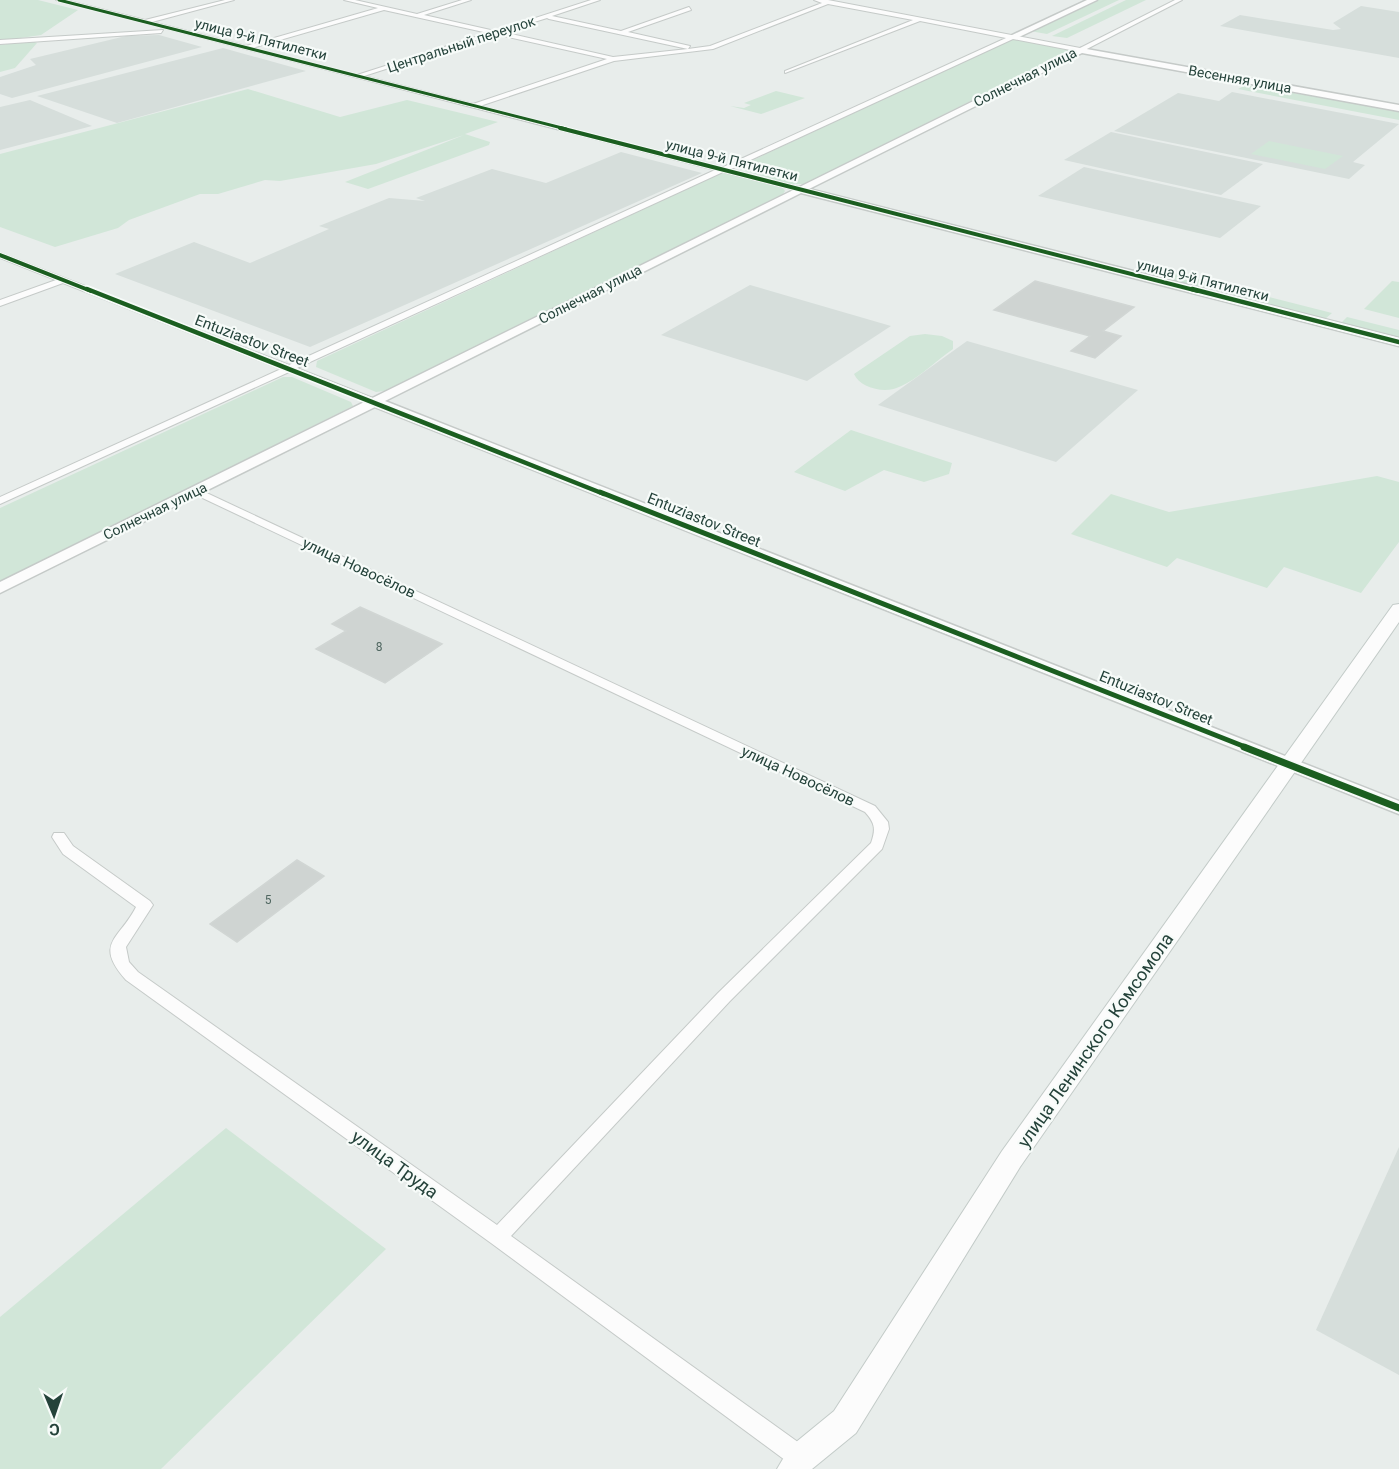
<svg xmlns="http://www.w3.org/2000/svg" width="1399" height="1469" viewBox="0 0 1399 1469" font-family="Roboto,sans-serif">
	<rect width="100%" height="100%" fill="#e8edeb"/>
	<g fill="#d6dedb">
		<path d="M 1361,6 L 1399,12 L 1399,58 L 1220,26 L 1240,15 L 1333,30 L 1341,29 L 1333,23 Z"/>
		<path d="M 159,35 L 202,47 L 12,98 L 0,94 L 0,77 L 36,65 L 30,59 L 126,36 Z"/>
		<path d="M 223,48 L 306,71 L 117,123 L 37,96 Z"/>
		<path d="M 1232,92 L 1399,124 L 1353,162 L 1365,165 L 1349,179 L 1114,131 L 1178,93 L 1219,101 Z"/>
		<path d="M 30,100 L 92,126 L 0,150 L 0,107 Z"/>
		<path d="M 1111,132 L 1263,164 L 1221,195 L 1064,160 Z"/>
		<path d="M 621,152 L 702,173 L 310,347 L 115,274 L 194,242 L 250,263 L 329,229 L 319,226 L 389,198 L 425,201 L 416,198 L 492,169 L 546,183 Z"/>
		<path d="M 1084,167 L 1261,206 L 1220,238 L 1038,196 Z"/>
		<path d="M 750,285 L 891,326 L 807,381 L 661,335 Z"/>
		<path d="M 967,341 L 1138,390 L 1056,462 L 878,405 Z"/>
		<path d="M 1399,1147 L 1399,1375 L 1316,1330 Z"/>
	</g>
	<g fill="#d1e6d8">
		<path d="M 0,0 L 38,0 L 78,10 L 41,35 L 0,41 Z"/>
		<path d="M 1098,0 L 1119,0 L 1047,34 L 1030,31 Z"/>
		<path d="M 1126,0 L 1146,0 L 1067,38 L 1052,36 Z"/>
		<path d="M 1014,38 L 1073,50 L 804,184 L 789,184 L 736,168 Z"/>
		<path d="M 32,41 L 37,43 L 15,68 L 0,72 L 0,45 Z"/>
		<path d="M 1246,85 L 1399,111 L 1399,120 L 1238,89 Z"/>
		<path d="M 248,89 L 340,117 L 407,100 L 498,122 L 465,134 L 490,142 L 489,145 L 368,189 L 345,182 L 464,135 L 376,164 L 280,181 L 265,180 L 218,194 L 200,194 L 129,220 L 118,228 L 55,247 L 0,227 L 0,154 Z"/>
		<path d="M 776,91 L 805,98 L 761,114 L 730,106 L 744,108 L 751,105 L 744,103 Z"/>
		<path d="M 1269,141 L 1343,156 L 1325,169 L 1251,154 Z"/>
		<path d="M 730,173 L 782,187 L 785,191 L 783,194 L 392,390 L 376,392 L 316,367 L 317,361 L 719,174 Z"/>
		<path d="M 1154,268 L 1332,313 L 1324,320 L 1145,274 Z"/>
		<path d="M 1392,281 L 1399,282 L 1399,318 L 1364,309 Z"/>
		<path d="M 1347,317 L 1399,330 L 1399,340 L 1339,325 Z"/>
		<path d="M 925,334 L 942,336 L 953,341 L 953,349 C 937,360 917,380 899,387 C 885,394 860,388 854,374 L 910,336 Z"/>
		<path d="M 283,377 L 292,377 L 351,402 L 353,406 L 0,582 L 0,508 Z"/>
		<path d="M 851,430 L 952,463 L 949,474 L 924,482 L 884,470 L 845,491 L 794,472 Z"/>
		<path d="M 1377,476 L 1399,482 L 1399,542 L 1361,593 L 1284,567 L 1267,588 L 1177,558 L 1167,567 L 1071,534 L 1111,494 L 1169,512 Z"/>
		<path d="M 226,1128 L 386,1249 L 161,1469 L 0,1469 L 0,1317 Z"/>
	</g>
	<g fill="#cfd4d2" stroke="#d1d6d4" stroke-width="1.5">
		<path d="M 1035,281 L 1134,307 L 1103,331 L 1121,336 L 1095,358 L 1071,351 L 1090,336 L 994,310 Z"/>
		<path d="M 360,607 L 442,644 L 385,683 L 316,649 L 346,631 L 332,624 Z"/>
		<path d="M 297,860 L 324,876 L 237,942 L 210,924 Z"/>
	</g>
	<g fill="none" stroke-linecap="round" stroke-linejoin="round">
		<defs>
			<g id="minor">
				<path d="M 56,0 L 65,0 L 145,20 L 225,0 L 234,0 L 152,22 L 246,46 L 378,8 L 344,0 L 355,0 L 417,14 L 462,0 L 471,0 L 424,15 L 495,31 L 591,0 L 600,0 L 552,16 L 621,31 L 689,7 L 691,10 L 628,32 L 690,46 L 688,49 L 710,46 L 822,3 L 814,0 L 828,0 L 1080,48 L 1175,0 L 1182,0 L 1081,52 L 1013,39 L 729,170 L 803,188 L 803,192 L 723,172 L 297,368 L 378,400 L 378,404 L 372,404 L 289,372 L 0,504 L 0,497 L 281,369 L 63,283 L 0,306 L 0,300 L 56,280 L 0,258 L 0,253 L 289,365 L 715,170 ZM 828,4 L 913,20 L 785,71 L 785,73 L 920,21 L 1006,38 L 721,168 L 480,106 L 614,61 L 713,49 ZM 384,10 L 488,33 L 357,75 L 252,48 ZM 547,18 L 549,19 L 688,49 L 613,57 L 502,32 ZM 495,34 L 607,59 L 473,104 L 364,76 Z"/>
				<path d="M 163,30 L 161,33 L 0,44 L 0,40 Z"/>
				<path d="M 196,488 L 875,806 L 888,822 L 889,829 L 882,849 L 730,1001 L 511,1236 L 809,1450 L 812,1458 L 809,1466 L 801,1469 L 793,1466 L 491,1243 L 126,980 C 93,943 120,939 136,907 L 63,854 L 52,837 L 54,833 L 64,833 L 73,846 L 150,901 L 153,905 L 126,947 L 129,962 L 138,972 L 497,1225 L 718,993 L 871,843 C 876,829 875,823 865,812 L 192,493 L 191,491 Z"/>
			</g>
			<g id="tertiary">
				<path d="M 1087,0 L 1097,0 L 1017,38 L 1010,36 Z"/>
				<path d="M 1081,48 L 1399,105 L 1399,111 L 1082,53 L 809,189 L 1399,338 L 1399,346 L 801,193 L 385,401 L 1399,801 L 1399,814 L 375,407 L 0,593 L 0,582 Z"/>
			</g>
			<path id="secondary" d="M 1399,604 L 1399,622 L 1020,1167 L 856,1433 L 812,1469 L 777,1469 L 790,1447 L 834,1411 L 1002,1151 L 1393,605 Z"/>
		</defs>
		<use href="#minor" stroke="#c5cac8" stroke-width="2"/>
		<use href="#tertiary" stroke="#c5cac8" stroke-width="3"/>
		<use href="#secondary" stroke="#c3cbc8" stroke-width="2"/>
		<use href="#minor" fill="#fcfcfc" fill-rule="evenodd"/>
		<use href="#tertiary" fill="#fcfcfc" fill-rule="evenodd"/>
		<use href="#secondary" fill="#fcfcfc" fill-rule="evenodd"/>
		<defs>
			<path id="cycleway-far4" d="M 59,0 L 566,129"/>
			<g id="cycleway-far3">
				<path d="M 560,128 L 1198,291"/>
				<path d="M 0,255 L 91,291"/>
			</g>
			<g id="cycleway-far2">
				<path d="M 87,289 L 604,494"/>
				<path d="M 1192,289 L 1399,342"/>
			</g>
			<path id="cycleway-far1" d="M 600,492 L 1248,748"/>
			<path id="cycleway" d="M 1244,747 L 1399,808"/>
		</defs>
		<use href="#cycleway-far4" stroke="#f7fbf9" stroke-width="4.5"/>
		<use href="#cycleway-far3" stroke="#f7fbf9" stroke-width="6"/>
		<use href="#cycleway-far2" stroke="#f7fbf9" stroke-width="8"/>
		<use href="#cycleway-far1" stroke="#f7fbf9" stroke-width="9"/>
		<use href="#cycleway" stroke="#f7fbf9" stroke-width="10"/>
		<use href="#cycleway-far4" stroke="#1b5e20" stroke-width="3"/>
		<use href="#cycleway-far3" stroke="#1b5e20" stroke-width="4"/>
		<use href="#cycleway-far2" stroke="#1b5e20" stroke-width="4.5"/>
		<use href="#cycleway-far1" stroke="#1b5e20" stroke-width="5"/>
		<use href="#cycleway" stroke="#1b5e20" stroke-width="7"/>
	</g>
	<g text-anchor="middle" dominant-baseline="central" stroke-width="4.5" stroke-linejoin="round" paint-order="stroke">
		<g font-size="12" fill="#506761">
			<text x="379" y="647">8</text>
			<text x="268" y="900">5</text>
		</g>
		<g font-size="14" fill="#24423a" stroke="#f7fbf9">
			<text transform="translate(261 39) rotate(14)">улица 9-й Пятилетки</text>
			<text transform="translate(461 44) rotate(-18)">Центральный переулок</text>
			<text transform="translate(1025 77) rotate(-27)">Солнечная улица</text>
			<text transform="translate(1240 79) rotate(10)">Весенняя улица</text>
			<text transform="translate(732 160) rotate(14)">улица 9-й Пятилетки</text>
			<text transform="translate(1203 280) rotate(14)">улица 9-й Пятилетки</text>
			<text transform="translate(590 294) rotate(-27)">Солнечная улица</text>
			<text transform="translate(155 511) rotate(-26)">Солнечная улица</text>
		</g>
		<g font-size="15" fill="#24423a" stroke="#f7fbf9">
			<text transform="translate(252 341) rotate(21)">Entuziastov Street</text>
			<text transform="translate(704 520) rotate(22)">Entuziastov Street</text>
			<text transform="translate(359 568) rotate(25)">улица Новосёлов</text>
			<text transform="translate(1156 698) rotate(22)">Entuziastov Street</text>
			<text transform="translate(798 776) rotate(25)">улица Новосёлов</text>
		</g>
		<g font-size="18" fill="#24423a" stroke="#f7fbf9">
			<text transform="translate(1095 1040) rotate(-55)">улица Ленинского Комсомола</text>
			<text transform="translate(395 1164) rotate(36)">улица Труда</text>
		</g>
	</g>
	<g transform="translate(54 1415) rotate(178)" stroke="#f7fbf9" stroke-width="4.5" paint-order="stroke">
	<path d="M0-4.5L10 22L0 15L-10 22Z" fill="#24423a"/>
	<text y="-9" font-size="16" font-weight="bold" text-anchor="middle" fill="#24423a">С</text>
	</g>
</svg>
